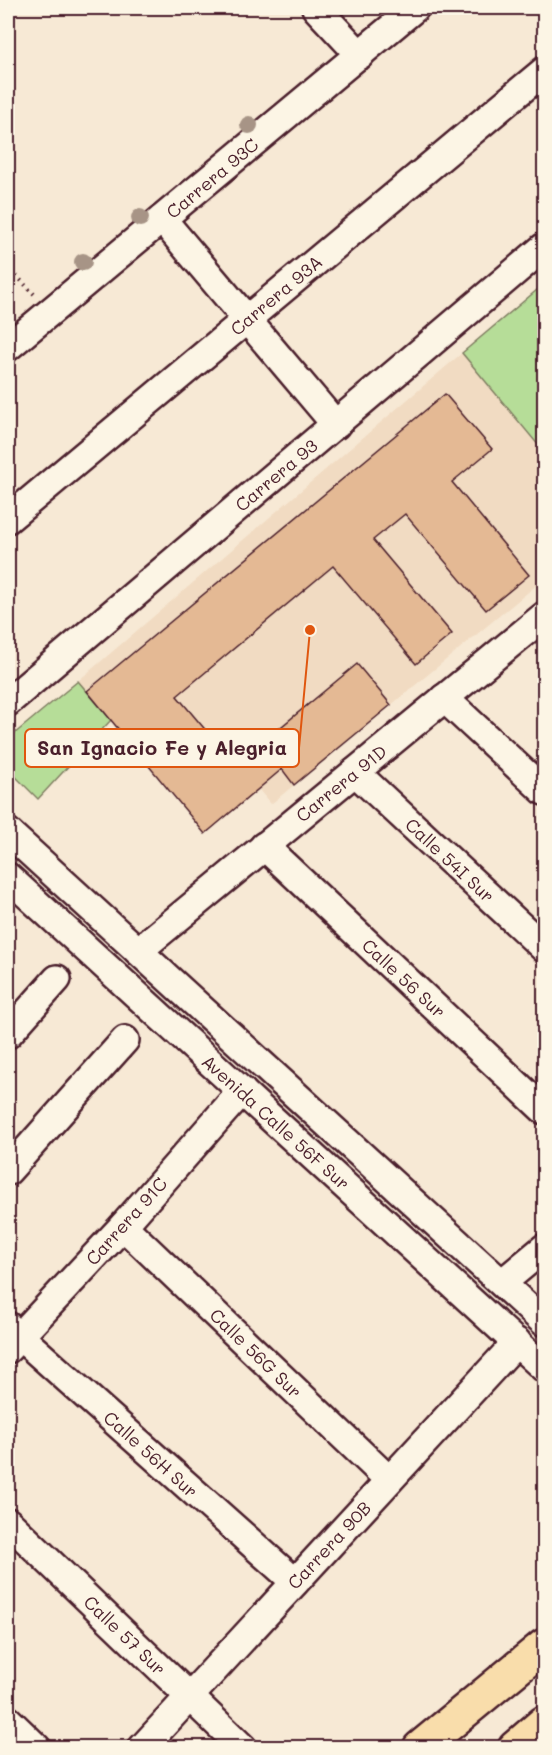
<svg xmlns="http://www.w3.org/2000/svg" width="552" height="1755" viewBox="0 0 552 1755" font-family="Mali,sans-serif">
	<rect width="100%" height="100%" fill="#f7e9d5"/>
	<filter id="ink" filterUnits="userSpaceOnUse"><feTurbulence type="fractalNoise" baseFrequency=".0167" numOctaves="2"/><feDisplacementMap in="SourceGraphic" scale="12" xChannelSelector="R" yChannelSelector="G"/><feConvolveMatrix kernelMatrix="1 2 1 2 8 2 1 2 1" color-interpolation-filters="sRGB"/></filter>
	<g filter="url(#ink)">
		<path fill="#f1dbc2" d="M 462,353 L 544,452 L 544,579 L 271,804 L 259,790 L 205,834 L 78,681 Z"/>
		<g fill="#b6dd98" stroke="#807e62" stroke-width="1.5">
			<path d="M 544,284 L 544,452 L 462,353 Z"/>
			<path d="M 78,681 L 111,720 L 38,799 L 8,769 L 8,739 Z"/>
		</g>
		<path fill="#e4b994" stroke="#4a1f2b" stroke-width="1.5" d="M 445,394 L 492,449 L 452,482 L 529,575 L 486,610 L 405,514 L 373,540 L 452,634 L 416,664 L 333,566 L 177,696 L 235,765 L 357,664 L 391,705 L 294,785 L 282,769 L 205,834 L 87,691 Z"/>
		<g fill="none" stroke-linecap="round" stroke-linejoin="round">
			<defs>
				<g id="minor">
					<path d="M 316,8 L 360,55"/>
					<path d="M 162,219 L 336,425"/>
					<path d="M 8,347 L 415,8"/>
					<path d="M 8,519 L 544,71"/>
					<path d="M 444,698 L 544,791"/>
					<path d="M 8,702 L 544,247"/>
					<path d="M 355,772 L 544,948"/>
					<path d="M 8,832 L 544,1322"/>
					<path d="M 264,846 L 544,1110"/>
					<path d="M 8,877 L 544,1368"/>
					<path d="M 138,951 L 544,616"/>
					<path d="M 8,1034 L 57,979"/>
					<path d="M 8,1171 L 125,1040"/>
					<path d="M 123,1226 L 389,1480"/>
					<path d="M 502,1283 L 544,1248"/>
					<path d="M 8,1326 L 295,1582"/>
					<path d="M 8,1349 L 123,1226 L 242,1091"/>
					<path d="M 8,1522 L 243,1748"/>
					<path d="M 8,1720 L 37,1748"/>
					<path d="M 142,1748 L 517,1342"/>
				</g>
				<g id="major">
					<path d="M 420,1748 L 544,1646"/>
					<path d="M 515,1748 L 544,1723"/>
				</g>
			</defs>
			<use href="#minor" stroke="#4a1f2b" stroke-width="32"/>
			<use href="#major" stroke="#4a1f2b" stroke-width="38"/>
			<path stroke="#4a1f2b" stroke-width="4" stroke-dasharray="1.5 4.5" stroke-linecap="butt" d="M 8,267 L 34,294"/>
			<use href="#minor" stroke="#fcf5e5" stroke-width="27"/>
			<use href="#major" stroke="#f9ddab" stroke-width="33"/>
		</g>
		<g fill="#a79486">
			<circle cx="249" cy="125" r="9"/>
			<circle cx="140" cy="218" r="9"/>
			<circle cx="83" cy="262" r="9"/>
		</g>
	</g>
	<g text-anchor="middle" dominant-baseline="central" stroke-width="4.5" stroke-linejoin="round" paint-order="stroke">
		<g font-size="18" fill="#4a1f2b" stroke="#fcf5e5">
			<text transform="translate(212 178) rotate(-40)">Carrera 93C</text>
			<text transform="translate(276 295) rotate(-40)">Carrera 93A</text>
			<text transform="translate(276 475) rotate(-40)">Carrera 93</text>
			<text transform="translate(341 783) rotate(-39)">Carrera 91D</text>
			<text transform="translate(450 860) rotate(43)">Calle 54I Sur</text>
			<text transform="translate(404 978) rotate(43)">Calle 56 Sur</text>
			<text transform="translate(276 1122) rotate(42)">Avenida Calle 56F Sur</text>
			<text transform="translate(126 1221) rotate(-48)">Carrera 91C</text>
			<text transform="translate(256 1353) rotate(44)">Calle 56G Sur</text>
			<text transform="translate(151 1454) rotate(42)">Calle 56H Sur</text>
			<text transform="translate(329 1545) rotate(-47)">Carrera 90B</text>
			<text transform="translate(125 1635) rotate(44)">Calle 57 Sur</text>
		</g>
	</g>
	<path fill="none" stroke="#e0560e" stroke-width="2" d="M310 630L299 748"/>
	<circle fill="#e0560e" stroke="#fcf5e5" stroke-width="2" cx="310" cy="630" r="6"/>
	<rect fill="#fcf5e5" stroke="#e0560e" stroke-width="2" x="25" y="729" width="274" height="38" rx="6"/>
	<g font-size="20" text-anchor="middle" font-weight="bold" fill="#4a1f2b">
		<text x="162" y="755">San Ignacio Fe y Alegria</text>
	</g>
	<rect width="552" height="1755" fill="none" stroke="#fcf5e5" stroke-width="30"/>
	<rect x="15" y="15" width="522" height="1725" fill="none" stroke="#4a1f2b" stroke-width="2" filter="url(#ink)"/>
</svg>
